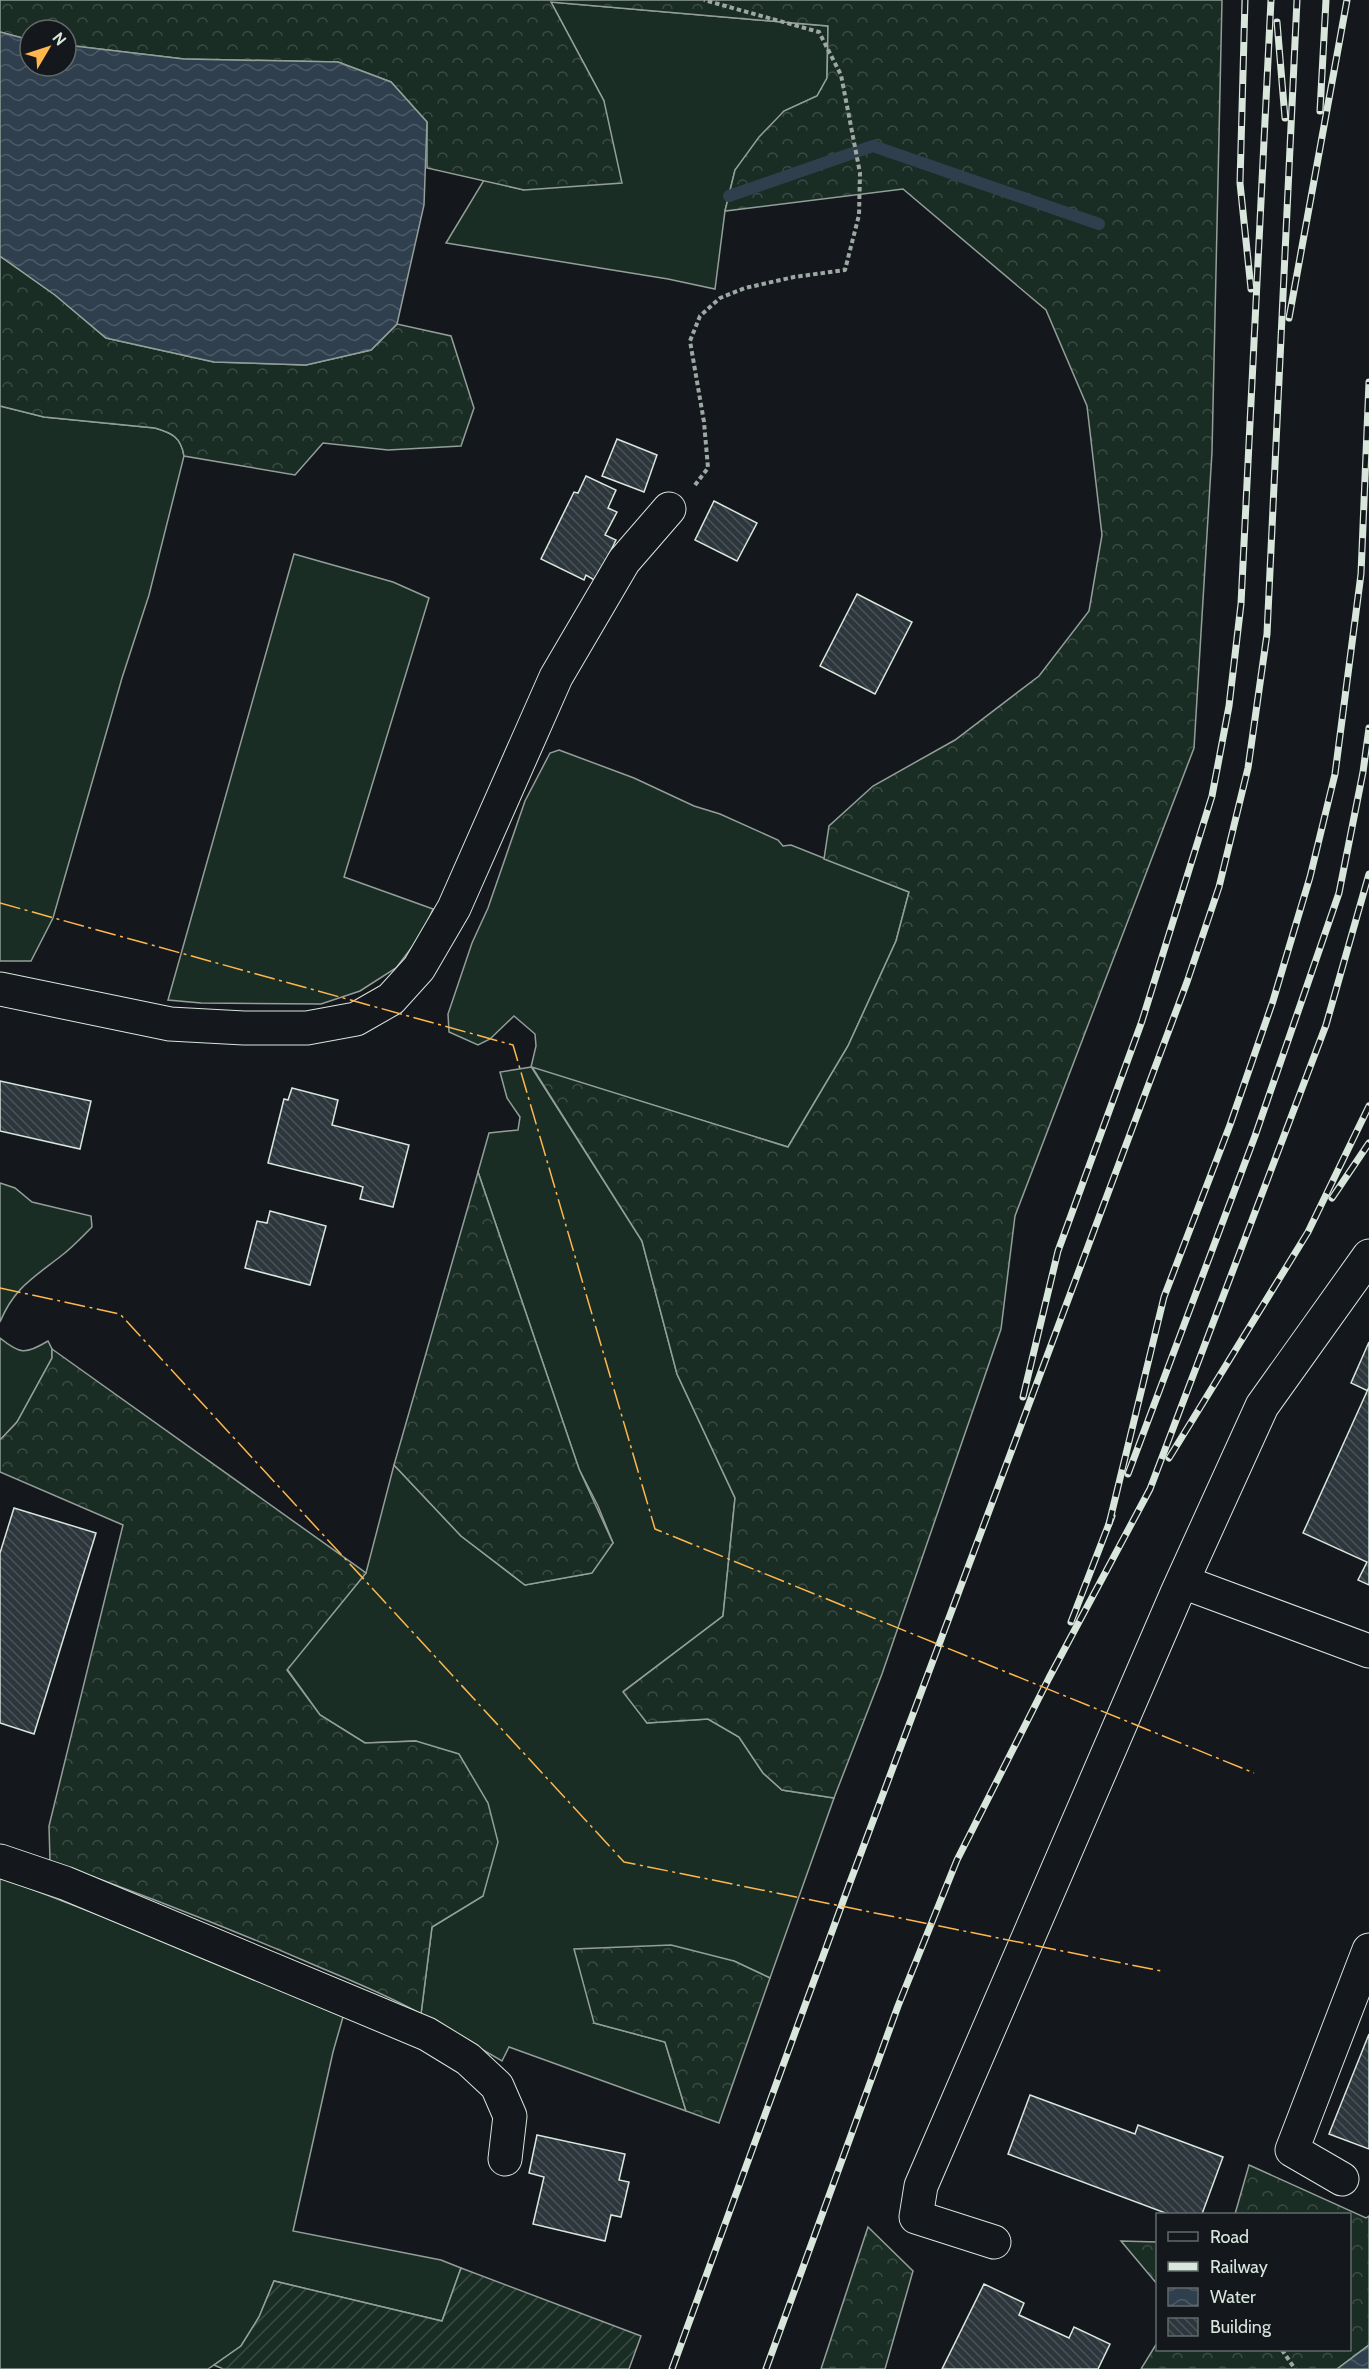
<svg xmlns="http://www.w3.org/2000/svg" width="1369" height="2369" viewBox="0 0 1369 2369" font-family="Cabin,sans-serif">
	<defs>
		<pattern id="forest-crowns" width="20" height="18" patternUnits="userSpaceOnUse" patternTransform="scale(1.5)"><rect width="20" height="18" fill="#1a2d24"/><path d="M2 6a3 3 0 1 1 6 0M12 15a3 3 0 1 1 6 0" fill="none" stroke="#3b4b43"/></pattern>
		<pattern id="garden-furrows" width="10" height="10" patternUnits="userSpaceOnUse" patternTransform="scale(1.5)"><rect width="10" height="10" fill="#1a2d24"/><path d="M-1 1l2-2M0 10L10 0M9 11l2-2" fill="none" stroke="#3b4b43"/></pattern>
		<pattern id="water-waves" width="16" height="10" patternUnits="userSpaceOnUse" patternTransform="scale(1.5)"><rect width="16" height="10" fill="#2f3f4d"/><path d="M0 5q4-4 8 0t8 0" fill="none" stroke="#4c5b66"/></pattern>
		<pattern id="building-back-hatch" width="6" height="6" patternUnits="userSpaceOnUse" patternTransform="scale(1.5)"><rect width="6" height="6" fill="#2c363c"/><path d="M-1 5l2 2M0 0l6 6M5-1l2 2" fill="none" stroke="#4a5358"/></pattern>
	</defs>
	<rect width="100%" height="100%" fill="#14181c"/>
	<g fill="#1a2d24" stroke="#939e99" stroke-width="1.5">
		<path d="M 551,2 L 828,26 L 827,78 L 817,96 L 784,111 L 735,170 L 725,211 L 715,289 L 668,279 L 446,243 L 484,180 L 524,190 L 604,101 Z"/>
		<path d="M 0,406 L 44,417 L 155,428 C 172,433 181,437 184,456 L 149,595 L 122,678 L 53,918 L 31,961 L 0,961 Z"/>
		<path d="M 294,554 L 393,582 L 429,598 L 344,877 L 433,909 L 422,934 L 396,968 L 360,991 L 321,1004 L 201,1003 L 168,1000 Z"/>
		<path d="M 559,750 L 634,778 L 694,806 L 720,814 L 778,840 L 783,846 L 791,845 L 909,892 L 896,941 L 848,1046 L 788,1147 L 532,1068 L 642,1241 L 677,1374 L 735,1498 L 723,1616 L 624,1691 L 647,1723 L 708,1719 L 739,1737 L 763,1773 L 782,1790 L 834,1798 L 770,1978 L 734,1961 L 594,2023 L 665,2042 L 686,2111 L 509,2047 L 502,2061 L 421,2014 L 432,1927 L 483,1896 L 416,1741 L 365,1743 L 320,1715 L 287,1669 L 366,1573 L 394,1465 L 461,1536 L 525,1585 L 591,1573 L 613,1543 L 598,1506 L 579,1469 L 478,1172 L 489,1133 L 518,1130 L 520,1117 L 507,1098 L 500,1072 L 531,1067 L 536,1046 L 535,1034 L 514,1016 L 490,1039 L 478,1045 L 449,1032 L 448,1014 L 472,943 L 488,908 L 525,801 L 550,753 Z"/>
		<path d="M 0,1183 L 15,1188 L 32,1202 L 91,1216 L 92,1227 C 82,1237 72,1248 61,1256 C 33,1278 14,1288 0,1322 Z"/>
		<path d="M 0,1338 C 20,1354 25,1355 48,1341 L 52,1349 L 52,1358 L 17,1422 L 0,1440 Z"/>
		<path d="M 0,1877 L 345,2010 L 333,2052 L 293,2231 L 441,2260 L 461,2268 L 442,2321 L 274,2281 L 259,2317 L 241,2346 L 208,2369 L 0,2369 Z"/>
	</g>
	<g fill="url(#forest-crowns)" stroke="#939e99" stroke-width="1.5">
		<path d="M 0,0 L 1222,0 L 1212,452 L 1194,748 L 1015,1216 L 1001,1329 L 882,1674 L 834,1798 L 782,1790 L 763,1773 L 739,1737 L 708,1719 L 647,1723 L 623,1692 L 723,1616 L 735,1498 L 677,1374 L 642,1241 L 532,1067 L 788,1147 L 848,1046 L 896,941 L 909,892 L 824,859 L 829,826 L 873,786 L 955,740 L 1039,676 L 1089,611 L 1102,535 L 1087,406 L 1046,310 L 903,189 L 725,211 L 735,170 L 759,137 L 784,111 L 817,96 L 827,78 L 828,26 L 551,2 L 604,101 L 622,183 L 524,190 L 427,168 L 427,122 L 391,82 L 338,62 L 184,59 L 66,45 L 66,30 L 30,30 L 30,40 L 0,32 Z"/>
		<path d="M 0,256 L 55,295 L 106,338 L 214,362 L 306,365 L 371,350 L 397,324 L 451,336 L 474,408 L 461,446 L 388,450 L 323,443 L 295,475 L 184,456 C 181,437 172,433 155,428 L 44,417 L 0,406 Z"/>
		<path d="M 478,1172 L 579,1469 L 613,1543 L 592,1573 L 525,1585 L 461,1536 L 394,1465 Z"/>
		<path d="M 52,1349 L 366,1573 L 287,1670 L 320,1715 L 365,1743 L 416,1741 L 459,1754 L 488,1803 L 498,1842 L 483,1896 L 432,1927 L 421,2014 C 384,1993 344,1978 305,1961 C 221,1925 136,1892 50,1861 L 49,1826 L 123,1525 L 0,1472 L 0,1440 L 17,1422 L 52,1358 Z"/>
		<path d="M 671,1945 L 734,1961 L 770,1978 L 719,2123 L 686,2111 L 665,2042 L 594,2023 L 574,1949 Z"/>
		<path d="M 1249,2165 L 1366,2218 L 1369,2216 L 1369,2345 L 1337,2369 L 1141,2369 L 1157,2343 L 1158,2350 L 1350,2350 L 1350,2214 L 1235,2214 Z"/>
		<path d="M 868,2227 L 913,2271 L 885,2369 L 821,2369 Z"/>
		<path d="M 1121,2241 L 1157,2242 L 1157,2284 Z"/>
	</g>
	<path fill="url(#garden-furrows)" stroke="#939e99" stroke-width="1.5" d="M 461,2268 L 641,2336 L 629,2369 L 223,2369 L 214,2365 L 241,2346 L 259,2317 L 274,2281 L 442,2321 Z"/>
	<g fill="url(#water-waves)" stroke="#939e99" stroke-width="1.5">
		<path d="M 0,32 L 30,40 L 30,66 L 66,66 L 66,45 L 184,59 L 338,62 L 391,82 L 427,122 L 424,205 L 397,324 L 371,350 L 306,365 L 214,362 L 106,338 L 55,295 L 0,256 Z"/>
		<path d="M 1369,2345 L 1369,2369 L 1337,2369 Z"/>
	</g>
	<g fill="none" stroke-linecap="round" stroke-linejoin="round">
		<path stroke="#2f3f4d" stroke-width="12" d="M 729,196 L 873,146 L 1099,224"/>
	</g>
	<g fill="url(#building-back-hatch)" stroke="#d8e6dc" stroke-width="1.5">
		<path d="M 617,439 L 657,455 L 644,492 L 602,476 Z"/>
		<path d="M 586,476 L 616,490 L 608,508 L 617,512 L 605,535 L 616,540 L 596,581 L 586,575 L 584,580 L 541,559 L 574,492 L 578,493 Z"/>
		<path d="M 714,501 L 757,523 L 737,561 L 695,540 Z"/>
		<path d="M 857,594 L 912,622 L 875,694 L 820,666 Z"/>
		<path d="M 0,1081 L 91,1101 L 80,1149 L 0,1131 Z"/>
		<path d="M 292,1088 L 338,1100 L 332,1125 L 409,1145 L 393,1207 L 360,1199 L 363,1187 L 357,1185 L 268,1163 L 284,1099 L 288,1100 Z"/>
		<path d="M 270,1211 L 326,1226 L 310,1285 L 245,1268 L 257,1221 L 267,1223 Z"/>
		<path d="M 1369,1342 L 1369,1387 L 1368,1391 L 1351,1383 Z"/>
		<path d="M 1369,1387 L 1369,1585 L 1358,1580 L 1367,1562 L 1303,1533 Z"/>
		<path d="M 14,1508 L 96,1533 L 34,1734 L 0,1723 L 0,1553 Z"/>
		<path d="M 1369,2034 L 1369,2149 L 1329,2134 Z"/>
		<path d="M 1030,2095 L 1135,2134 L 1138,2125 L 1223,2157 L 1202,2214 L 1168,2214 L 1008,2154 Z"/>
		<path d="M 537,2135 L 625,2154 L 619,2180 L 629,2182 L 621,2217 L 611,2215 L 605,2241 L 533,2224 L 544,2177 L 529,2173 Z"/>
		<path d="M 984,2284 L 1024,2303 L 1019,2315 L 1069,2338 L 1074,2327 L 1110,2344 L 1098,2369 L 942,2369 Z"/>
	</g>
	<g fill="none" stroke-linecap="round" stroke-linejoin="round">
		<defs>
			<g id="minor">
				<path d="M 0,989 L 170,1024 L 244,1028 L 307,1028 L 356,1019 L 391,999 L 419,968 L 454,908 L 556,677 L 624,561 L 669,509"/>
				<path d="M 1183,1582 L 1369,1651"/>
				<path d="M 0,1861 L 65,1883 L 427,2034 L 468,2059 L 497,2086 L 510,2116 L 505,2159"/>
				<path d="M 1342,2179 L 1292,2150 L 1369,1950"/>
				<path d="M 994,2242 L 916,2217 L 921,2186 L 1177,1593 L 1262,1406 L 1369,1256"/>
			</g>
		</defs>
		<use href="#minor" stroke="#d8e6dc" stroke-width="35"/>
		<g stroke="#9da8a2" stroke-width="4" stroke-dasharray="4.5 3" stroke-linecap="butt">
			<path d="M 695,485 L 708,468 L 704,422 L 690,341 L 700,316 L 720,298 L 745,288 L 794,277 L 845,270 L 859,215 L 860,173 L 841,75 L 819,32 L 704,0"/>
			<path d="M 1282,2350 L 1295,2369"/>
		</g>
		<use href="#minor" stroke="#14181c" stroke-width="33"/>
		<defs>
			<g id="rail">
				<path d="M 1245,0 L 1240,183 L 1251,289"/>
				<path d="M 1277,22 L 1285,118"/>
				<path d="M 1320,111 L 1326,0"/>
				<path d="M 1289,318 L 1347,0"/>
				<path d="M 1332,1198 L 1369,1143"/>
				<path d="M 1023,1397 L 1058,1251 L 1142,1021 L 1212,796 L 1229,706 L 1241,604 L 1271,0"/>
				<path d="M 1169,1458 L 1308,1232 L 1369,1106"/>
				<path d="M 1128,1474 L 1255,1136 L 1339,893 L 1363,772 L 1369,728"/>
				<path d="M 1109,1524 L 1164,1297 L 1230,1125 L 1273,1001 L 1310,877 L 1335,774 L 1361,574 L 1369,382"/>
				<path d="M 1071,1622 L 1112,1516"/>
				<path d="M 672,2369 L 849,1885 L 1187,982 L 1219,887 L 1248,768 L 1267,634 L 1297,0"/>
				<path d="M 766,2369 L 898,2006 L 957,1860 L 1049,1678 L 1150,1489 L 1326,1025 L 1369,874"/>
			</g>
		</defs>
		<use href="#rail" stroke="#d8e6dc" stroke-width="7"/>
		<use href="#rail" stroke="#14181c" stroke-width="4.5" stroke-dasharray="14" stroke-linecap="butt"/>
		<g stroke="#ffb74d" stroke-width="1.5" stroke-dasharray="21 4.5 3 4.5" stroke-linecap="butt">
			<path d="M 0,903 L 513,1045 L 655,1529 L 1254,1773"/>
			<path d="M 0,1288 L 120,1314 L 624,1862 L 1161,1971"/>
		</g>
	</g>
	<rect x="1156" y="2213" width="195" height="138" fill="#14181c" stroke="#626a69" stroke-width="1.5"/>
	<rect x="1168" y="2232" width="30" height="9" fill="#14181c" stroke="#626a69" stroke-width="1.5"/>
	<text x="1210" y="2243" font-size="18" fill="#d8e6dc">Road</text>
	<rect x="1168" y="2262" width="30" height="9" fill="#d8e6dc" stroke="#626a69" stroke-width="1.5"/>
	<text x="1210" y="2273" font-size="18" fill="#d8e6dc">Railway</text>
	<rect x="1168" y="2288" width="30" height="18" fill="url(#water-waves)" stroke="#626a69" stroke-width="1.5"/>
	<text x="1210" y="2303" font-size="18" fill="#d8e6dc">Water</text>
	<rect x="1168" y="2318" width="30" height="18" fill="url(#building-back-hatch)" stroke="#626a69" stroke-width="1.5"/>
	<text x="1210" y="2333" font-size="18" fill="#d8e6dc">Building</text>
	<g transform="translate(48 48) rotate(51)"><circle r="28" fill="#14181c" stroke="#626a69" stroke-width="1.5"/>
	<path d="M0-4.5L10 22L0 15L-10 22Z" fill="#ffb74d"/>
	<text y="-9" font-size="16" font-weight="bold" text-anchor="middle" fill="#d8e6dc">N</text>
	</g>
</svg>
